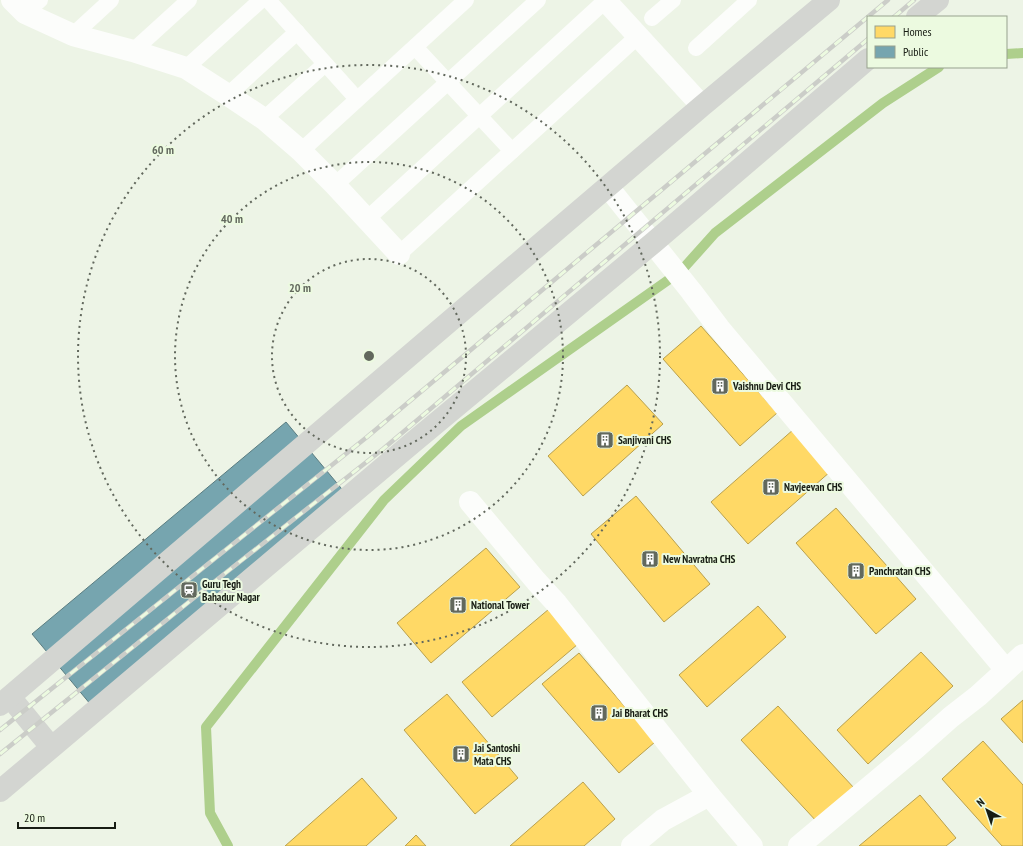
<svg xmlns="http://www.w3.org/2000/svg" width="1023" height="846" viewBox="0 0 1023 846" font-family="'PT Sans Narrow',sans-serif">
	<rect width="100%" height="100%" fill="#edf4e6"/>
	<g fill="#ffd966" stroke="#b9a04d">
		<path d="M 701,326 L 777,413 L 740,446 L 663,359 Z"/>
		<path d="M 627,385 L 663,424 L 583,496 L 548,456 Z"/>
		<path d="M 794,429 L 831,471 L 748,544 L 711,502 Z"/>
		<path d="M 636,496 L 710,584 L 664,622 L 591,534 Z"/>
		<path d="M 836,508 L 916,599 L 876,634 L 796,543 Z"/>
		<path d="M 486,548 L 520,587 L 431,663 L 397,623 Z"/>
		<path d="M 758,606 L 786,637 L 707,707 L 679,675 Z"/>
		<path d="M 549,609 L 578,644 L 492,717 L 462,682 Z"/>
		<path d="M 921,652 L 953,686 L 868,764 L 837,730 Z"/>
		<path d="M 579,653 L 655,742 L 619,773 L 542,684 Z"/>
		<path d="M 447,694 L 518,778 L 475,814 L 404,730 Z"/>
		<path d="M 1023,700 L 1023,743 L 1001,719 Z"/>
		<path d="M 778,706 L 855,789 L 818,823 L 741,740 Z"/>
		<path d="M 983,741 L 1023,785 L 1023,846 L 1002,846 L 942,779 Z"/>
		<path d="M 362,778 L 397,818 L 366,846 L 285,846 Z"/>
		<path d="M 583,782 L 615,819 L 584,846 L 510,846 Z"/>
		<path d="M 920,795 L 956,838 L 946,846 L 859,846 Z"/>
		<path d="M 416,835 L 426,846 L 405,846 Z"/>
	</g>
	<path fill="#76a5af" stroke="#5a7c80" d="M 286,422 L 351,500 L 96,711 L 32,634 Z"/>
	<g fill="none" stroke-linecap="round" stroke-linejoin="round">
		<g stroke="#aecf8c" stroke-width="10">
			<path d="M 1006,54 L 1023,53"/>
			<path d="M 228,846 L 210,813 L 206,727 L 384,500 L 461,426 L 681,271 L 715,233 L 883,103 L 939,67"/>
		</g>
		<g stroke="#fcfdfb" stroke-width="16">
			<path d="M 268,0 L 357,99"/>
			<path d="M 25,13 L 40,0"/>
			<path d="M 652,18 L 673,0"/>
			<path d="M 73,35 L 111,0"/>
			<path d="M 415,47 L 512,151"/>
			<path d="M 696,48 L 749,0"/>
			<path d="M 133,51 L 189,0"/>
			<path d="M 186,68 L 261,0"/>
			<path d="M 228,95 L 297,32"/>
			<path d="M 264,119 L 325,64"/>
			<path d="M 301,151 L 466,0"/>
			<path d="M 335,185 L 538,0"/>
			<path d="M 367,219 L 606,0"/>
			<path d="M 399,254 L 638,36"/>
		</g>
		<g stroke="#fcfdfb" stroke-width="22">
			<path d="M 12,0 L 25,13 L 73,35 L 133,51 L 186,68 L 228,95 L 264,119 L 301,151 L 335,185 L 399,254"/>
			<path d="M 605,0 L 702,106"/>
			<path d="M 608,187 L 691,291 L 719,328 L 1006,670"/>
			<path d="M 470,502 L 536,581 L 557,604 L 709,795 L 752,846"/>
			<path d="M 632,846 L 663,820 L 709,795"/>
			<path d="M 799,846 L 916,748 L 951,717 L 978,696 L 1023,655"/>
		</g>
		<g stroke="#d3d5d1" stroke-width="22">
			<path d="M 917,17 L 938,0"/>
			<path d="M 10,697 L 51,747"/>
			<path d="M 0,705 L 702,106 L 829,0"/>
			<path d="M 0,791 L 411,444 L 653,243 L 868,59"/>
		</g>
		<defs>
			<g id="rail">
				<path d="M 894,17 L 914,0"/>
				<path d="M 0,730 L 367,437 L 888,0"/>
				<path d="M 0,754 L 195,597 L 383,449 L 868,39"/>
			</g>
		</defs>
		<use href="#rail" stroke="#cbcdc8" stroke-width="4.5"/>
		<use href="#rail" stroke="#ecfae0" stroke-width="3" stroke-dasharray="9" stroke-linecap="butt"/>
	</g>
	<g fill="none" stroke="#62685d" stroke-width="2" stroke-dasharray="2 4">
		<circle cx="369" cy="356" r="97"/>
		<circle cx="369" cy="356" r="194"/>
		<circle cx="369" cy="356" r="291"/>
	</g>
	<defs>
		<symbol id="building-square" viewBox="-11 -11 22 22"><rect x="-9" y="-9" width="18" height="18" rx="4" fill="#62685d" stroke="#ecfae0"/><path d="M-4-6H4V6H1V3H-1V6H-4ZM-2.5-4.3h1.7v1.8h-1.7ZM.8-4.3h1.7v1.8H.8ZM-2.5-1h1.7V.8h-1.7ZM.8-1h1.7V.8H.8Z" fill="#fff"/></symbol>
		<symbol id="station-square" viewBox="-11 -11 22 22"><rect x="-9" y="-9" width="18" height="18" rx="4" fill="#62685d" stroke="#ecfae0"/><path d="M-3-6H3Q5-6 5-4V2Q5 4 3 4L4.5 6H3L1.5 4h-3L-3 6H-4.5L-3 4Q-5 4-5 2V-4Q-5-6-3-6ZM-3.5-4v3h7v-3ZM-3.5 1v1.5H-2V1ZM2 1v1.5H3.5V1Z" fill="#fff"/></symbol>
	</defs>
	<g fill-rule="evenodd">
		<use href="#building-square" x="710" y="376" width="20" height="20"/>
		<use href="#building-square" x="595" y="430" width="20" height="20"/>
		<use href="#building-square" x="761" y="477" width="20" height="20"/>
		<use href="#building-square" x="640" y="549" width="20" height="20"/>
		<use href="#building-square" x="846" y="561" width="20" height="20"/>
		<use href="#station-square" x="179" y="580" width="20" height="20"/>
		<use href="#building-square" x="448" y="595" width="20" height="20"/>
		<use href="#building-square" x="589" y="703" width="20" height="20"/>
		<use href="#building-square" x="451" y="744" width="20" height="20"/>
	</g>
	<g text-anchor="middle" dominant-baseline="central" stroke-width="4" stroke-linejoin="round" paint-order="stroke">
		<g font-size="11" font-weight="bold" fill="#171c13" stroke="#ecfae0" text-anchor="start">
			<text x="733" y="386">Vaishnu Devi CHS</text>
			<text x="618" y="440">Sanjivani CHS</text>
			<text x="784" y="487">Navjeevan CHS</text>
			<text x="663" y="559">New Navratna CHS</text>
			<text x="869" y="571">Panchratan CHS</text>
			<text x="202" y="584">Guru Tegh<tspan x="202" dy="13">Bahadur Nagar</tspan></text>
			<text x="471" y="605">National Tower</text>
			<text x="612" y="713">Jai Bharat CHS</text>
			<text x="474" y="748">Jai Santoshi<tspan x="474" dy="13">Mata CHS</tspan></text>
		</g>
	</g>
	<circle cx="369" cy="356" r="6" fill="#62685d" stroke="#ecfae0" stroke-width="2"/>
	<g font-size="12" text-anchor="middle" font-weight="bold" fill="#62685d" stroke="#ecfae0" stroke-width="4" stroke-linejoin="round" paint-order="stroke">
		<text x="163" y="154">60 m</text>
		<text x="232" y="223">40 m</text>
		<text x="300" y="292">20 m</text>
	</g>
	<rect x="867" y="16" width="140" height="52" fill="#ecfae0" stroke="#97a18e"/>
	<rect x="875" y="26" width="20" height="12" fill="#ffd966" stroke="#97a18e"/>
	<text x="903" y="36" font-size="12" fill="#171c13">Homes</text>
	<rect x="875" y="46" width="20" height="12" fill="#76a5af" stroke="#97a18e"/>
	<text x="903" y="56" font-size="12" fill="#171c13">Public</text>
	<g transform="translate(987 810) rotate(320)" stroke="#ecfae0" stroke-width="3" paint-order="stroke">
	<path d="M0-3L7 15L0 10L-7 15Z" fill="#171c13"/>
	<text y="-6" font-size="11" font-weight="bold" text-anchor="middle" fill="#171c13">N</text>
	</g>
	<path d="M18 822v6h97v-6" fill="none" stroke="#171c13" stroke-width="2"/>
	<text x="24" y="822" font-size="12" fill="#171c13" stroke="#ecfae0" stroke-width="3" paint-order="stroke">20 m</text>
</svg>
